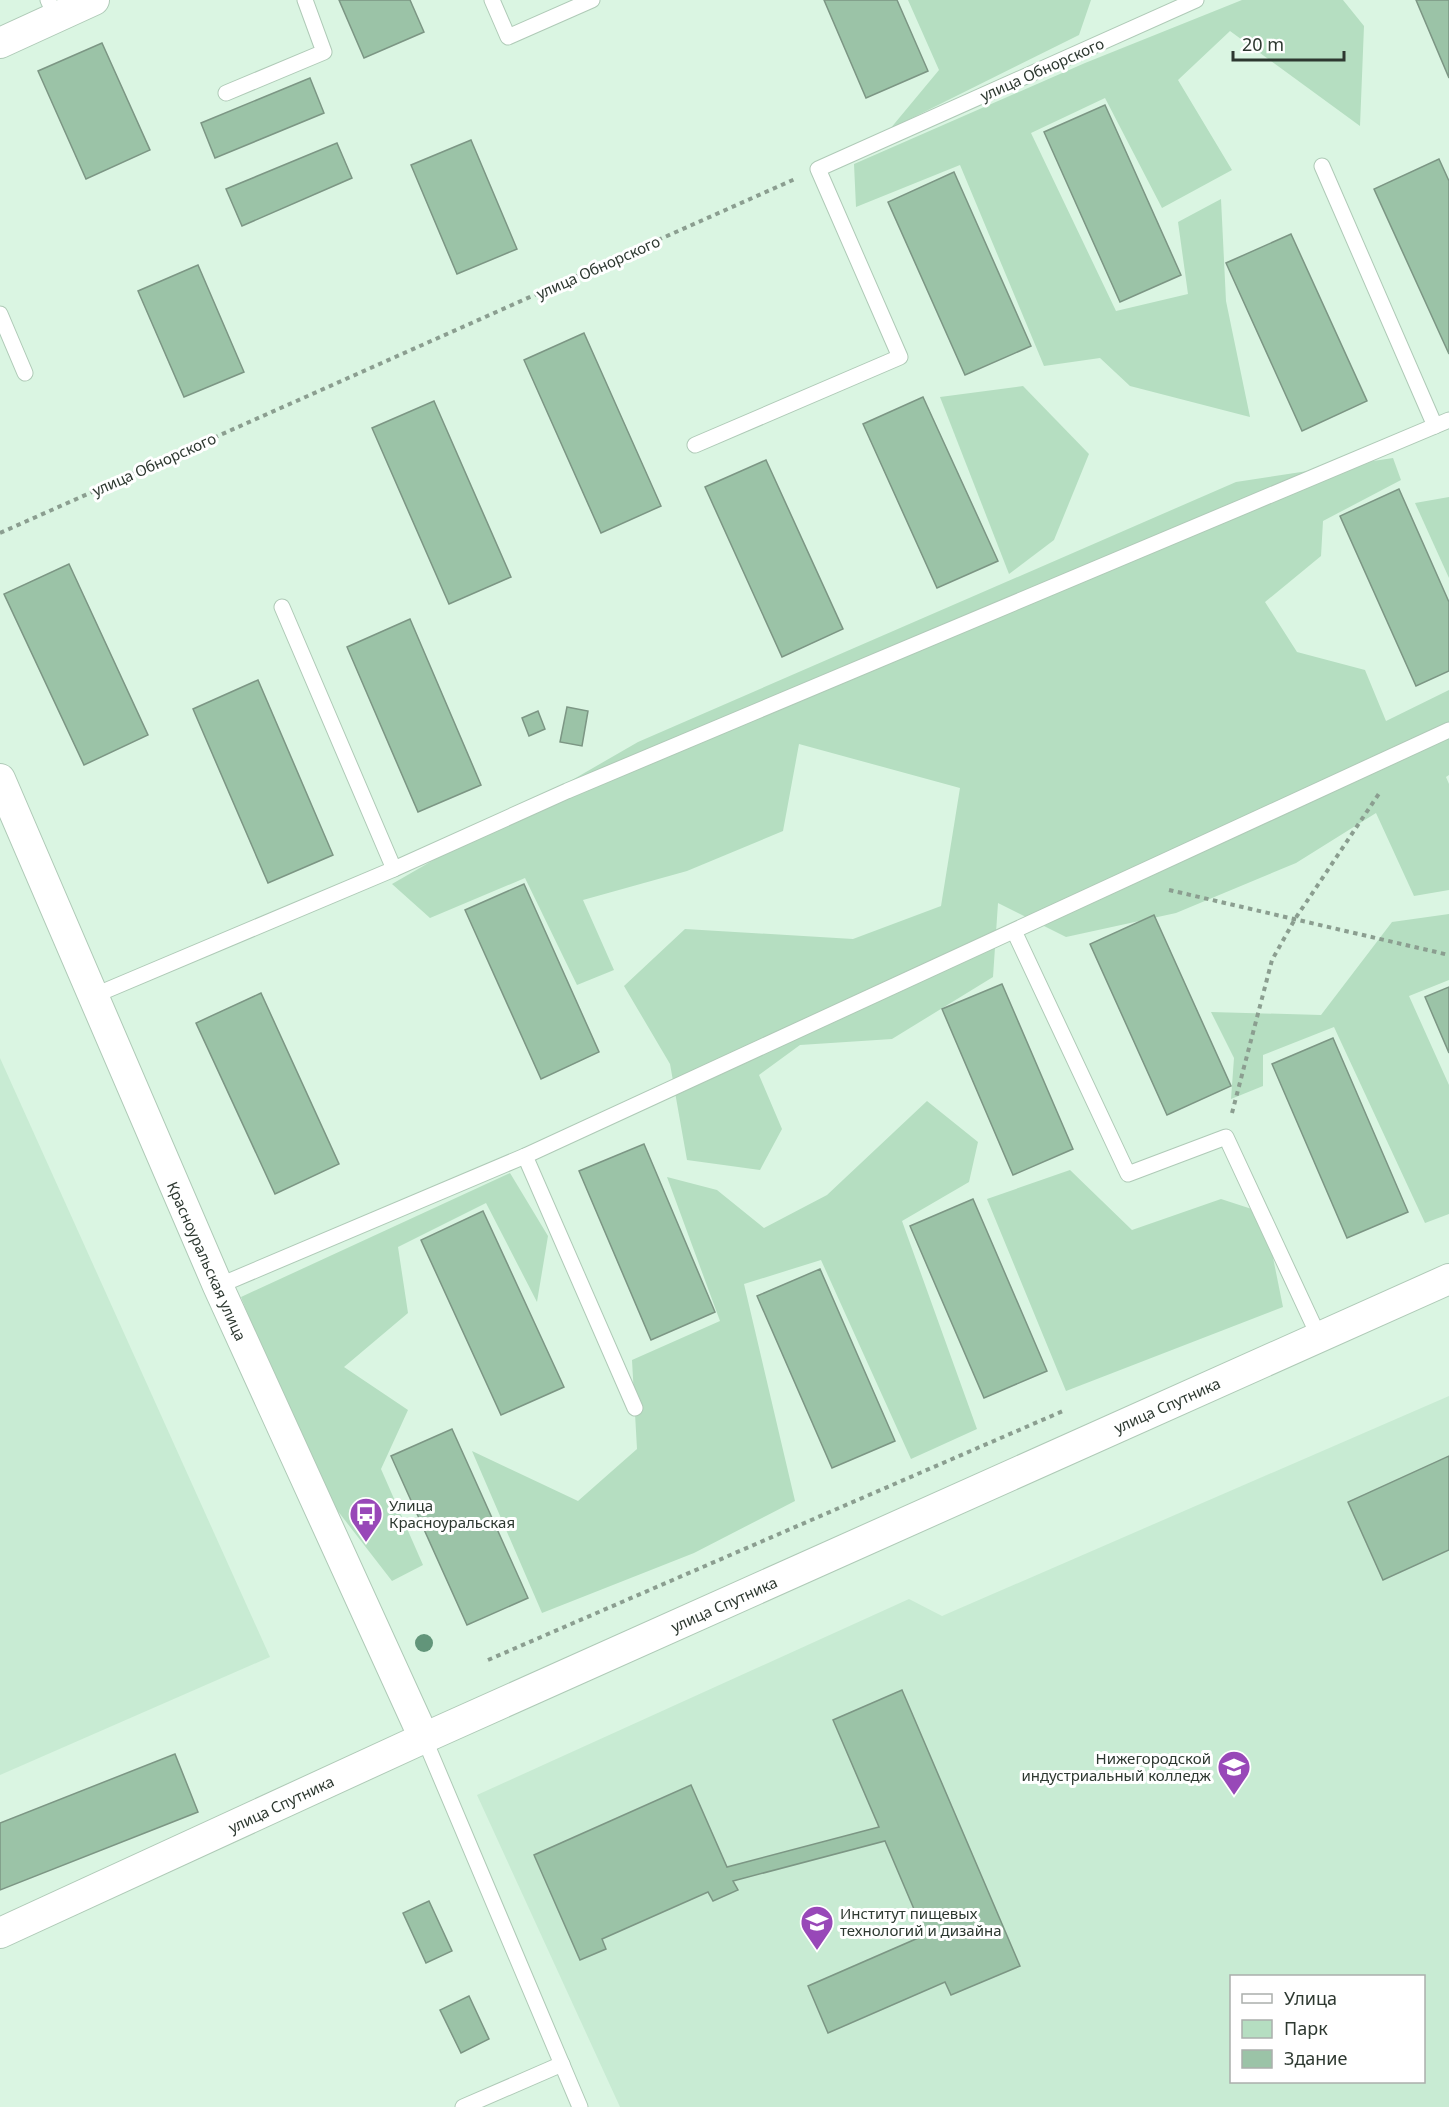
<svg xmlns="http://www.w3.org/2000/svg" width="1449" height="2107" viewBox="0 0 1449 2107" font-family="'Noto Sans',sans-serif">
	<rect width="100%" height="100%" fill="#daf5e2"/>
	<g fill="#c8ebd3" fill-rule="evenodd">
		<path d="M 0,1058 L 270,1657 L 0,1775 Z"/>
		<path d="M 1449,1396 L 1449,2107 L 620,2107 L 477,1795 L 909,1599 L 942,1616 ZM 1232,1976 L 1424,1976 L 1424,2082 L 1232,2082 Z"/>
	</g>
	<g fill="#b5dec1">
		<path d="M 908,0 L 1091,0 L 1079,35 L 890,129 L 939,70 Z"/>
		<path d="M 1242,0 L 1343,0 L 1364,26 L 1360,126 L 1230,31 L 1178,80 L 1232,170 L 1162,208 L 1105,98 L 1031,133 L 1116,311 L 1188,294 L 1178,222 L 1221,199 L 1226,301 L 1250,417 L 1130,386 L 1100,358 L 1044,366 L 960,165 L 856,207 L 854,164 L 1085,63 Z"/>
		<path d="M 1023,386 L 1089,454 L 1054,540 L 1009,574 L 940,397 Z"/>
		<path d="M 1393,458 L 1401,480 L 1323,521 L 1321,556 L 1265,602 L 1297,652 L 1365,670 L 1386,721 L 1449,690 L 1449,775 L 1446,777 L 1449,784 L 1449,890 L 1414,896 L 1376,813 L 1296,863 L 1176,913 L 1066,937 L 998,903 L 993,977 L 892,1039 L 800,1045 L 759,1075 L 782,1129 L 760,1170 L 687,1160 L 670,1064 L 624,986 L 685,929 L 853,939 L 941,906 L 960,788 L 799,744 L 783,831 L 687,871 L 583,900 L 614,970 L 577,985 L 525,878 L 430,918 L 392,884 L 638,742 L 1236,482 Z"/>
		<path d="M 1449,497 L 1449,578 L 1415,503 Z"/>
		<path d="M 1449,914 L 1449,980 L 1409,996 L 1449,1085 L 1449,1214 L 1425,1223 L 1334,1027 L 1263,1055 L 1263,1086 L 1231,1099 L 1234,1058 L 1211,1012 L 1321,1015 L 1392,922 Z"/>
		<path d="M 927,1101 L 978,1142 L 969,1182 L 902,1221 L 977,1429 L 911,1459 L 821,1260 L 744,1284 L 795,1501 L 694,1553 L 542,1613 L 472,1451 L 578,1501 L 637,1449 L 632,1360 L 720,1321 L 667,1177 L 717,1190 L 764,1228 L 827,1195 Z"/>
		<path d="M 1070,1170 L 1132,1230 L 1221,1199 L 1264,1213 L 1283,1307 L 1066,1391 L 987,1199 Z"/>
		<path d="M 510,1173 L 548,1236 L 537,1302 L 486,1203 L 398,1247 L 408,1313 L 344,1367 L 408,1410 L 381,1469 L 423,1565 L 392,1581 L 313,1479 L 241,1297 Z"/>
	</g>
	<g fill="#9bc3a7" stroke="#7c9684" stroke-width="1.5">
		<path d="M 339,0 L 410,0 L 424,32 L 364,58 Z"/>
		<path d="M 824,0 L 897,0 L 928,71 L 866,98 Z"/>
		<path d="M 1416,0 L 1449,0 L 1449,78 Z"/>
		<path d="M 102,43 L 150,150 L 86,179 L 38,71 Z"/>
		<path d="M 310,78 L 324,113 L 215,158 L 201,123 Z"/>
		<path d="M 1105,105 L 1181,275 L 1120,302 L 1044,132 Z"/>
		<path d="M 471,140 L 517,249 L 457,274 L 411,165 Z"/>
		<path d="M 337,143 L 352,178 L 242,226 L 226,189 Z"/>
		<path d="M 1439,159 L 1449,181 L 1449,354 L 1374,189 Z"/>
		<path d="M 954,172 L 1031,346 L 965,375 L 888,202 Z"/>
		<path d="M 1291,234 L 1367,401 L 1302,431 L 1226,263 Z"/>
		<path d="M 198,265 L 244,372 L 184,397 L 138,291 Z"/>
		<path d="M 584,333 L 661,506 L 601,533 L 524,360 Z"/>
		<path d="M 923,397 L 998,561 L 937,588 L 863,424 Z"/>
		<path d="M 434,401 L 511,577 L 449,604 L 372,428 Z"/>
		<path d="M 766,460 L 843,629 L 782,657 L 705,487 Z"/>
		<path d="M 1399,489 L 1449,602 L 1449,671 L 1416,686 L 1340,516 Z"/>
		<path d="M 69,564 L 148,735 L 84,765 L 4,594 Z"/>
		<path d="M 410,619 L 481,785 L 418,812 L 347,647 Z"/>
		<path d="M 258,680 L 333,855 L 268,883 L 193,709 Z"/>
		<path d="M 567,707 L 588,711 L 582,746 L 560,742 Z"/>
		<path d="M 538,711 L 545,729 L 529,736 L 522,718 Z"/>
		<path d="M 524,884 L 599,1052 L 541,1079 L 465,910 Z"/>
		<path d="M 1154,915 L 1231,1086 L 1167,1115 L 1090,944 Z"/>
		<path d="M 1002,984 L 1073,1149 L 1013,1175 L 942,1009 Z"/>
		<path d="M 1449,987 L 1449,1053 L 1425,997 Z"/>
		<path d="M 261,993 L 339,1164 L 275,1194 L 196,1023 Z"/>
		<path d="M 1333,1038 L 1408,1212 L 1347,1238 L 1272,1064 Z"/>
		<path d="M 644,1144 L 715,1312 L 651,1340 L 579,1171 Z"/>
		<path d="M 973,1199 L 1047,1371 L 984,1398 L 910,1226 Z"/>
		<path d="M 483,1211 L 564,1387 L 501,1415 L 421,1240 Z"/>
		<path d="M 820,1269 L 895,1441 L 832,1468 L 757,1296 Z"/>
		<path d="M 452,1429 L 528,1598 L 467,1625 L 391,1456 Z"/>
		<path d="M 1449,1456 L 1449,1550 L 1383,1580 L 1348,1502 Z"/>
		<path d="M 902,1690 L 1020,1966 L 951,1995 L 945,1982 L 828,2033 L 808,1986 L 925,1935 L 885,1841 L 733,1881 L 738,1890 L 713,1901 L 708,1892 L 602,1939 L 606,1949 L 580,1960 L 534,1855 L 691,1785 L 727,1867 L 879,1827 L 833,1720 Z"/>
		<path d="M 175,1754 L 198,1812 L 0,1890 L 0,1823 Z"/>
		<path d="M 429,1901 L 452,1951 L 426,1963 L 403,1913 Z"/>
		<path d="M 469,1996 L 489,2039 L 461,2053 L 440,2010 Z"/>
	</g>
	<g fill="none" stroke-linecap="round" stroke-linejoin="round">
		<defs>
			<g id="lane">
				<path d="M 48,0 L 56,17"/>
				<path d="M 492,0 L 508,37 L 592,0"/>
				<path d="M 226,93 L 324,52 L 305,0"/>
				<path d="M 1322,166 L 1435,426"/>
				<path d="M 0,314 L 25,373"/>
				<path d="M 695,445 L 900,357 L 818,169 L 1196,0"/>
				<path d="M 394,869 L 567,791 L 1449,420"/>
				<path d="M 1014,931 L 1128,1174 L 1226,1137 L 1319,1337"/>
				<path d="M 93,996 L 394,869 L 282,607"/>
				<path d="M 525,1156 L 635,1408"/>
				<path d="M 218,1286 L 525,1156 L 1449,730"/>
				<path d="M 424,1738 L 580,2107"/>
				<path d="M 463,2107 L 562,2064"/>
			</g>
			<g id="street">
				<path d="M 0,43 L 94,0"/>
				<path d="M 0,779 L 218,1286 L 424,1738"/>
				<path d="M 0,1933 L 424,1738 L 1449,1279"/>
			</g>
		</defs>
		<use href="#lane" stroke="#afcab7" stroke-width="17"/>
		<use href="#street" stroke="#afcab7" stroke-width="32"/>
		<g stroke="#8b9e90" stroke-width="4" stroke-dasharray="4.5 4.5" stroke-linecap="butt">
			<path d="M 0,533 L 795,179"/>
			<path d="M 1169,890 L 1449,955"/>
			<path d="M 1232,1113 L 1272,960 L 1295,919 L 1380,792"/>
			<path d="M 488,1660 L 1063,1411"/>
		</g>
		<use href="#lane" stroke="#fff" stroke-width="15"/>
		<use href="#street" stroke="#fff" stroke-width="30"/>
	</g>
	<circle fill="#62957a" cx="424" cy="1643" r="9"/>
	<defs>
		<symbol id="bus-pin" viewBox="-11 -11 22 30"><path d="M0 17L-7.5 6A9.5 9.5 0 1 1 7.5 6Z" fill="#9848b8" stroke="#fff"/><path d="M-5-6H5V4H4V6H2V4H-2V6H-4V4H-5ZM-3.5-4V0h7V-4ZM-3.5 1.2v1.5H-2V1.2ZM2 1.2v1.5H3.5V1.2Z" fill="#fff"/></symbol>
		<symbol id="university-pin" viewBox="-11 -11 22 30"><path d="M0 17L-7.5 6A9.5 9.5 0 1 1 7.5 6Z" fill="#9848b8" stroke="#fff"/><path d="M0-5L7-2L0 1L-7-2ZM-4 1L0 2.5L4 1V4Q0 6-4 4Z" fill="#fff"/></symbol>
	</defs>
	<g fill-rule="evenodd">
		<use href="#bus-pin" x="347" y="1495" width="38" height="52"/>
		<use href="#university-pin" x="1215" y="1748" width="38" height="52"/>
		<use href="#university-pin" x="798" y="1903" width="38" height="52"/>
	</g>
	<g text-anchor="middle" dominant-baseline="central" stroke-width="6" stroke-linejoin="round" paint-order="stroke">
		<g font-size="15" fill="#2d3830" stroke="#fff">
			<text transform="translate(1042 69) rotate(-24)">улица Обнорского</text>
			<text transform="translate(598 267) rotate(-24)">улица Обнорского</text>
			<text transform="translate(154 464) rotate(-24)">улица Обнорского</text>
			<text transform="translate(207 1261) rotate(66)">Красноуральская улица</text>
			<text transform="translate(1167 1405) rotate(-24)">улица Спутника</text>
			<text transform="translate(724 1604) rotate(-24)">улица Спутника</text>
			<text transform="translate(281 1804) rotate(-25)">улица Спутника</text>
		</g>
		<g font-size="15" fill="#2d3830" stroke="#fff" text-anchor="start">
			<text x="389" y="1505">Улица<tspan x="389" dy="17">Красноуральская</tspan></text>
			<text x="1211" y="1758" text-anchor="end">Нижегородской<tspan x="1211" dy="17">индустриальный колледж</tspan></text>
			<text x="840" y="1913">Институт пищевых<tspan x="840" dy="17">технологий и дизайна</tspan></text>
		</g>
	</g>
	<rect x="1230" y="1975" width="195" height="108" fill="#ffffff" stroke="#abafac" stroke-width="1.5"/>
	<rect x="1242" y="1994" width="30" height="9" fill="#ffffff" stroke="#abafac" stroke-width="1.5"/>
	<text x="1284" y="2005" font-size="18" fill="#2d3830">Улица</text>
	<rect x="1242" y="2020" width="30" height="18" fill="#b5dec1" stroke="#abafac" stroke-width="1.5"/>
	<text x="1284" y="2035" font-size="18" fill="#2d3830">Парк</text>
	<rect x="1242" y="2050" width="30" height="18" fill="#9bc3a7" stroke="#abafac" stroke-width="1.5"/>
	<text x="1284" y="2065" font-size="18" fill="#2d3830">Здание</text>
	<path d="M1233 51v9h111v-9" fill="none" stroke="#2d3830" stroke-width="3"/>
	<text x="1242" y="51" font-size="18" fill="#2d3830" stroke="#ffffff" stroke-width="4.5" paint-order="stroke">20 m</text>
</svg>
